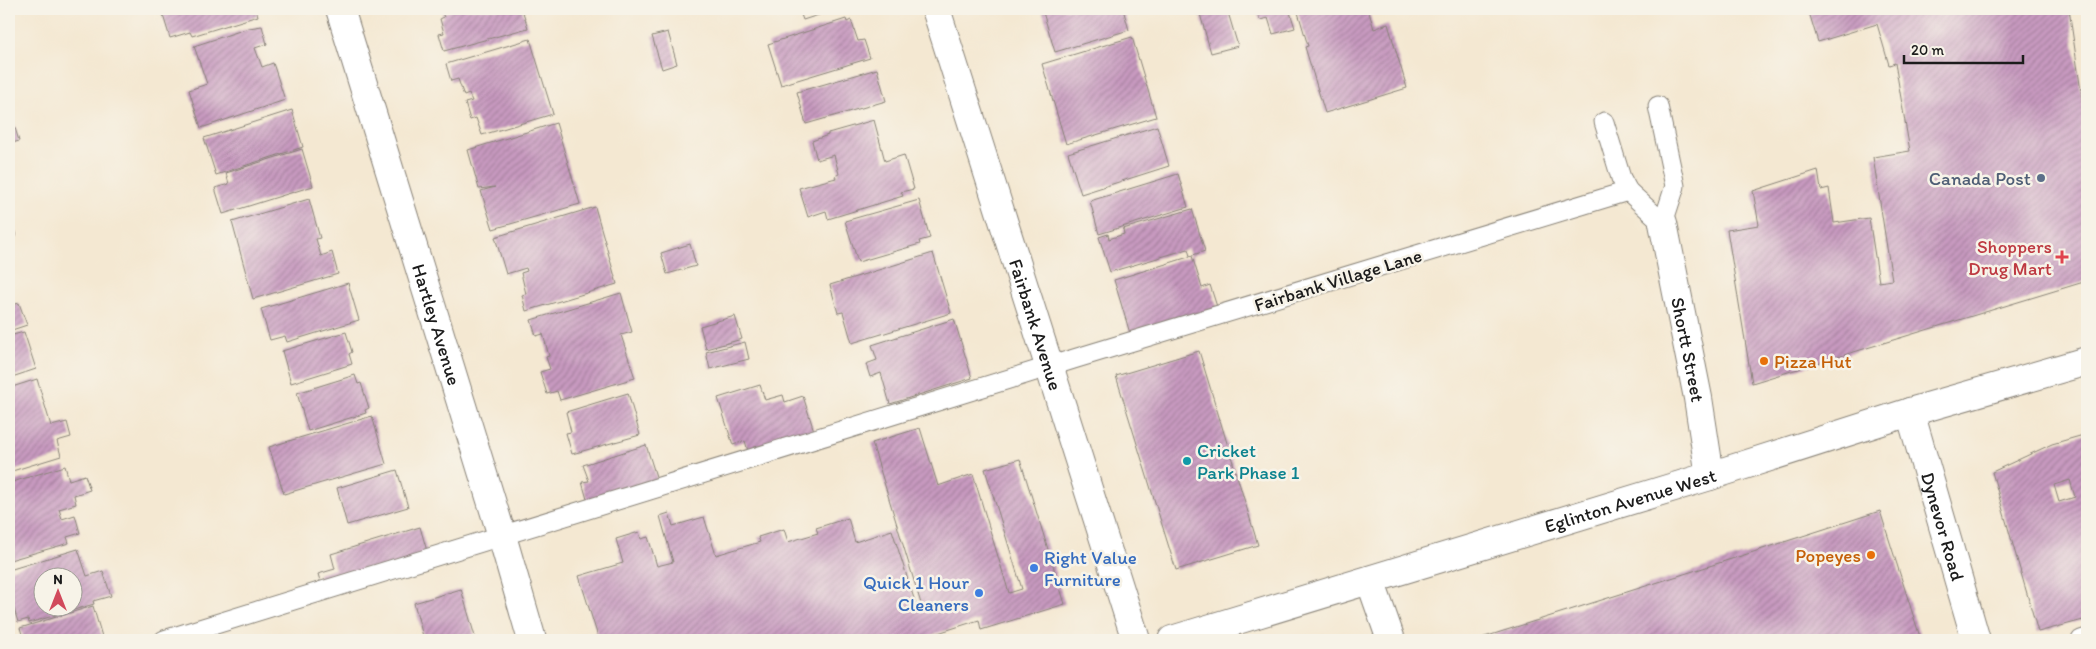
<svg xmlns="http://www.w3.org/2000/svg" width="2096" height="649" viewBox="0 0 2096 649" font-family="Itim,sans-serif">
	<defs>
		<pattern id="building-hatch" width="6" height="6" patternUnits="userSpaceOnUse" patternTransform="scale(1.25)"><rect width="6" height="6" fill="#c89ac0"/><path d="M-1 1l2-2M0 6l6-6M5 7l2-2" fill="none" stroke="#a27d9b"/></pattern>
	</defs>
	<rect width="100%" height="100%" fill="#f7f3e8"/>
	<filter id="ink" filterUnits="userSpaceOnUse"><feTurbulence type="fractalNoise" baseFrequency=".02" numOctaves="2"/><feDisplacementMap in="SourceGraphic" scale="10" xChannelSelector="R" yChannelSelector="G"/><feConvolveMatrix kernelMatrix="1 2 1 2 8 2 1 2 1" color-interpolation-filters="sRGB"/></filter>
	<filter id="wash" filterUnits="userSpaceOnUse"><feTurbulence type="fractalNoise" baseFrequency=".0096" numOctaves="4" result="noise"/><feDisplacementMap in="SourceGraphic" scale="20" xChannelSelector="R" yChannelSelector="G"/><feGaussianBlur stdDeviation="1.12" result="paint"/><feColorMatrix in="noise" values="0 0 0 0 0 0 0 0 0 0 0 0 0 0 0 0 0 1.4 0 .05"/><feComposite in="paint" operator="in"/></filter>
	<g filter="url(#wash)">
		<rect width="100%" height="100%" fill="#f4e8d2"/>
		<g id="blocks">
			<g fill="url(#building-hatch)" fill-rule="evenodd">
				<path d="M 175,9 L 256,9 L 258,16 L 192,36 L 190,32 L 170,38 L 162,12 Z"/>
				<path d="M 457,9 L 522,9 L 528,28 L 444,51 L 439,34 L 444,33 L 440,19 L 444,17 L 442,13 Z"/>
				<path d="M 799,9 L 837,9 L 803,20 Z"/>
				<path d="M 1042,9 L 1123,9 L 1129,30 L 1055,52 Z"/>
				<path d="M 1195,9 L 1227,9 L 1238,46 L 1211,53 L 1200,14 L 1197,15 Z"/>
				<path d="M 1256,9 L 1289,9 L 1295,28 L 1273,34 L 1268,18 L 1260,20 Z"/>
				<path d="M 1297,9 L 1368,9 L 1374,29 L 1388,24 L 1407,88 L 1325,113 L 1305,47 L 1308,46 Z"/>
				<path d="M 1808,9 L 2069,9 L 2087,133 L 2087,281 L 1752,383 L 1727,230 L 1759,225 L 1753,191 L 1818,170 L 1821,190 L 1829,188 L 1834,223 L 1869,218 L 1879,282 L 1892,280 L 1873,157 L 1910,151 L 1895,63 L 1889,65 L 1877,24 L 1818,42 Z"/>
				<path d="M 846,19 L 847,22 L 851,20 L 858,41 L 864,40 L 870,58 L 781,85 L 768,44 Z"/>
				<path d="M 262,26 L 267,44 L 255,48 L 262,67 L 273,63 L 285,100 L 201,128 L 189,90 L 207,84 L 194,46 L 249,28 Z"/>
				<path d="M 668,32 L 677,64 L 662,69 L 652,36 Z"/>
				<path d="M 1132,37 L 1156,117 L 1066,144 L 1042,64 Z"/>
				<path d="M 530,39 L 553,114 L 482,135 L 476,118 L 470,120 L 465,103 L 472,101 L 469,94 L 464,96 L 458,79 L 451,81 L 446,64 Z"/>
				<path d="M 877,69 L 886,101 L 806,124 L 797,92 Z"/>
				<path d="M 9,108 L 19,141 L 9,144 Z"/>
				<path d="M 292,110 L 303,147 L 216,175 L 204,138 Z"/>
				<path d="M 874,120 L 885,161 L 904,155 L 914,189 L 901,192 L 903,196 L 828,219 L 826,211 L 808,217 L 799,188 L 836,178 L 835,176 L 839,174 L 834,155 L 817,160 L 812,141 L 828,135 L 828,133 Z"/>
				<path d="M 556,123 L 580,204 L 493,229 L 481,191 L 495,187 L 479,189 L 468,150 Z"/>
				<path d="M 1157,126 L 1169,166 L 1081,194 L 1068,153 Z"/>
				<path d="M 302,149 L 313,186 L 223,214 L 215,188 L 229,184 L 226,173 Z"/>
				<path d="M 1178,174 L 1188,207 L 1099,234 L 1090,201 Z"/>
				<path d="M 309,199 L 320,238 L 316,239 L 321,256 L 332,252 L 338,274 L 253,299 L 232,222 Z"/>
				<path d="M 919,200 L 930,238 L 919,241 L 920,244 L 858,262 L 845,221 Z"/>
				<path d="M 595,207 L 617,284 L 526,311 L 522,295 L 526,294 L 521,273 L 527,271 L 526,268 L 506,274 L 495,237 Z"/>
				<path d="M 1192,209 L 1205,251 L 1190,256 L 1188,249 L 1110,272 L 1099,237 L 1108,234 L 1109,239 L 1124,234 L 1123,229 Z"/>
				<path d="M 9,213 L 16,236 L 9,238 Z"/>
				<path d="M 690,244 L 696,266 L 667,274 L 661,253 Z"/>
				<path d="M 933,253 L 951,313 L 852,343 L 843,312 L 838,313 L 830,285 Z"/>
				<path d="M 1192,256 L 1202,288 L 1210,285 L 1219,313 L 1132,340 L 1114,280 Z"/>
				<path d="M 348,283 L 359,320 L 287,342 L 285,336 L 270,340 L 261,309 Z"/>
				<path d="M 621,293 L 632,332 L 621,335 L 635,378 L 560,400 L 557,391 L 547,394 L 540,372 L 550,369 L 546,357 L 549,356 L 543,334 L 536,336 L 531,320 Z"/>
				<path d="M 19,303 L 27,325 L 9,331 L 9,306 Z"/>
				<path d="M 735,316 L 742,339 L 706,349 L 700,326 Z"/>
				<path d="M 954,319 L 972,378 L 890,404 L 881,373 L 870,377 L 866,364 L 877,360 L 872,345 Z"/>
				<path d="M 24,332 L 36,369 L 9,378 L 9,336 Z"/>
				<path d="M 346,332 L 352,352 L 349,354 L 352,364 L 291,383 L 282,351 Z"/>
				<path d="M 745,342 L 749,359 L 710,369 L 706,352 Z"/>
				<path d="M 1199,351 L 1258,545 L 1176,570 L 1116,376 Z"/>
				<path d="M 355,375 L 358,384 L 361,383 L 369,408 L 365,410 L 366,413 L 308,431 L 297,393 Z"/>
				<path d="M 37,379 L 51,426 L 67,422 L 71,437 L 57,441 L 61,456 L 9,472 L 9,388 Z"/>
				<path d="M 760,385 L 765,400 L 783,395 L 785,402 L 803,396 L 814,431 L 748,451 L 745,441 L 733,445 L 718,398 Z"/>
				<path d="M 628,393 L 640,435 L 572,454 L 566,433 L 571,432 L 566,412 Z"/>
				<path d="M 372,416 L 386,464 L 284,494 L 269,447 Z"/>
				<path d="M 920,428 L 938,486 L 973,474 L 1009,593 L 1022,589 L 985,469 L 1020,459 L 1065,604 L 981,630 L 979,620 L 916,640 L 599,640 L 579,576 L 623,563 L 616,539 L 639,532 L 641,539 L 648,537 L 657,566 L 673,562 L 660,516 L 669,513 L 673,526 L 704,517 L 716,555 L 760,542 L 758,537 L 784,529 L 788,542 L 818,533 L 816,528 L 848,518 L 855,542 L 892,530 L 917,608 L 922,607 L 872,443 Z"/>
				<path d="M 2087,434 L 2087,619 L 2038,632 L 1992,472 L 2052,444 ZM 2070,480 L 2075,497 L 2059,502 L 2054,485 Z"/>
				<path d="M 646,445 L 659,486 L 589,506 L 582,482 L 589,481 L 583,465 Z"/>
				<path d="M 65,466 L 69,480 L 85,475 L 90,490 L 74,495 L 76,504 L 59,509 L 62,519 L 75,515 L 80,533 L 67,537 L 69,543 L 10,560 L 9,483 Z"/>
				<path d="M 397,470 L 408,507 L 347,525 L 337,488 Z"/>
				<path d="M 1880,511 L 1921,640 L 1475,640 L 1741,556 Z"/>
				<path d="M 420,527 L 429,558 L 323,591 L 318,574 L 335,569 L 331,554 Z"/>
				<path d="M 78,549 L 87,576 L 103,571 L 111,596 L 93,601 L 94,604 L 29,623 L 28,619 L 18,622 L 9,593 L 9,570 ZM 42,576 L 72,576 L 72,606 L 42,606 Z"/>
				<path d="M 461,589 L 476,640 L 424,640 L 414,603 Z"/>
				<path d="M 93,606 L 103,640 L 24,640 L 20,628 Z"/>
			</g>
		</g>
	</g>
	<g filter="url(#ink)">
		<use href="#blocks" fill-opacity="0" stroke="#888277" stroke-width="1"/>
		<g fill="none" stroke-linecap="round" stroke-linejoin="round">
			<defs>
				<g id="service">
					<path d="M 1604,122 L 1621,178 L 1628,191 L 1663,223 L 1675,186 L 1658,106"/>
					<path d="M 164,640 L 1077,358 L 1628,191"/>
					<path d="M 2081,640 L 2087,638"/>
				</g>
				<g id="minor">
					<path id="s1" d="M 340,9 L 502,536 L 532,640"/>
					<path id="s2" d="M 936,9 L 1136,640"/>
					<path id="s3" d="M 1663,223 L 1698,398 L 1710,476"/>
					<path id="s4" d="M 1910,412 L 1976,640"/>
					<path d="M 1370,580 L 1391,640"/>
				</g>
				<g id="primary">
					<path id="s5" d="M 1172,640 L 1710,476 L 1910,412 L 2087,361"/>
				</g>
			</defs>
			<use href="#service" stroke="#888277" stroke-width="21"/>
			<use href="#minor" stroke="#888277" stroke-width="30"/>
			<use href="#primary" stroke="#888277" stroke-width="30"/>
			<use href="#service" stroke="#fff" stroke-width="19"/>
			<use href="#minor" stroke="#fff" stroke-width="28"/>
			<use href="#primary" stroke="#fff" stroke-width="28"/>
		</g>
	</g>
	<circle fill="#5c6f8a" stroke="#f7f3e8" stroke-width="2" cx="2041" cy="178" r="5"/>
	<path fill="#e0444e" stroke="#f7f3e8" stroke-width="2" d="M2059.5 249.5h5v5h5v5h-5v5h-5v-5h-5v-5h5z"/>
	<g fill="#e8710a" stroke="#f7f3e8" stroke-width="2">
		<circle cx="1764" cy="361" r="5"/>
		<circle cx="1871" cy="555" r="5"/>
	</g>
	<circle fill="#0f9aa8" stroke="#f7f3e8" stroke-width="2" cx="1187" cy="461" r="5"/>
	<g fill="#3f7fe0" stroke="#f7f3e8" stroke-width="2">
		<circle cx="1034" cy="568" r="5"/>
		<circle cx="979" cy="593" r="5"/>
	</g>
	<g text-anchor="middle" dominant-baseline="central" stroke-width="5" stroke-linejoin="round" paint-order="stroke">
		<g font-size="19" fill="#4e5e75" stroke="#f7f3e8" text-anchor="end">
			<text x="2031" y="178">Canada Post</text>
		</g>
		<g font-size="19" fill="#be3a42" stroke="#f7f3e8" text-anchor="end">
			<text x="2052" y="246">Shoppers<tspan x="2052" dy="22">Drug Mart</tspan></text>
		</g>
		<g font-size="19" fill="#1c1c1c" stroke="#f7f3e8">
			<text transform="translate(1338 280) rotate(-17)">Fairbank Village Lane</text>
			<text stroke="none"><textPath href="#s1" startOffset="330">Hartley Avenue</textPath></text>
			<text stroke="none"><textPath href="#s2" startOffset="331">Fairbank Avenue</textPath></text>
			<text stroke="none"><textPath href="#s3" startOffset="129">Shortt Street</textPath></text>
			<text stroke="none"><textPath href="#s5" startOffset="479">Eglinton Avenue West</textPath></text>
			<text stroke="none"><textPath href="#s4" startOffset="119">Dynevor Road</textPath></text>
		</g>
		<g font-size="19" fill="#c56008" stroke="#f7f3e8" text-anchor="start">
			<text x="1774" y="361">Pizza Hut</text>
			<text x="1861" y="555" text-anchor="end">Popeyes</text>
		</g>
		<g font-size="19" fill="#0d838f" stroke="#f7f3e8" text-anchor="start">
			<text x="1197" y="450">Cricket<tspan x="1197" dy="22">Park Phase 1</tspan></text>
		</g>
		<g font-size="19" fill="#366cbe" stroke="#f7f3e8" text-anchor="start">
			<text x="1044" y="557">Right Value<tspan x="1044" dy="22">Furniture</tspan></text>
			<text x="969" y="582" text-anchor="end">Quick 1 Hour<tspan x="969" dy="22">Cleaners</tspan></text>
		</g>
	</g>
	<rect width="2096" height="649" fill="none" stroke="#f7f3e8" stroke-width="30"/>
	<g transform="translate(58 592)"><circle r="24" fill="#f7f3e8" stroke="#9f9d96"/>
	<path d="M0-4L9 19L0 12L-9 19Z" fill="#d1495b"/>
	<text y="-8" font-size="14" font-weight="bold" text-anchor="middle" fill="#1c1c1c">N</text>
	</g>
	<path d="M1904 55v8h119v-8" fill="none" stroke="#1c1c1c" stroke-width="2.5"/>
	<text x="1911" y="55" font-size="15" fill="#1c1c1c" stroke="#f7f3e8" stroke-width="4" paint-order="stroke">20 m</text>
</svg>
